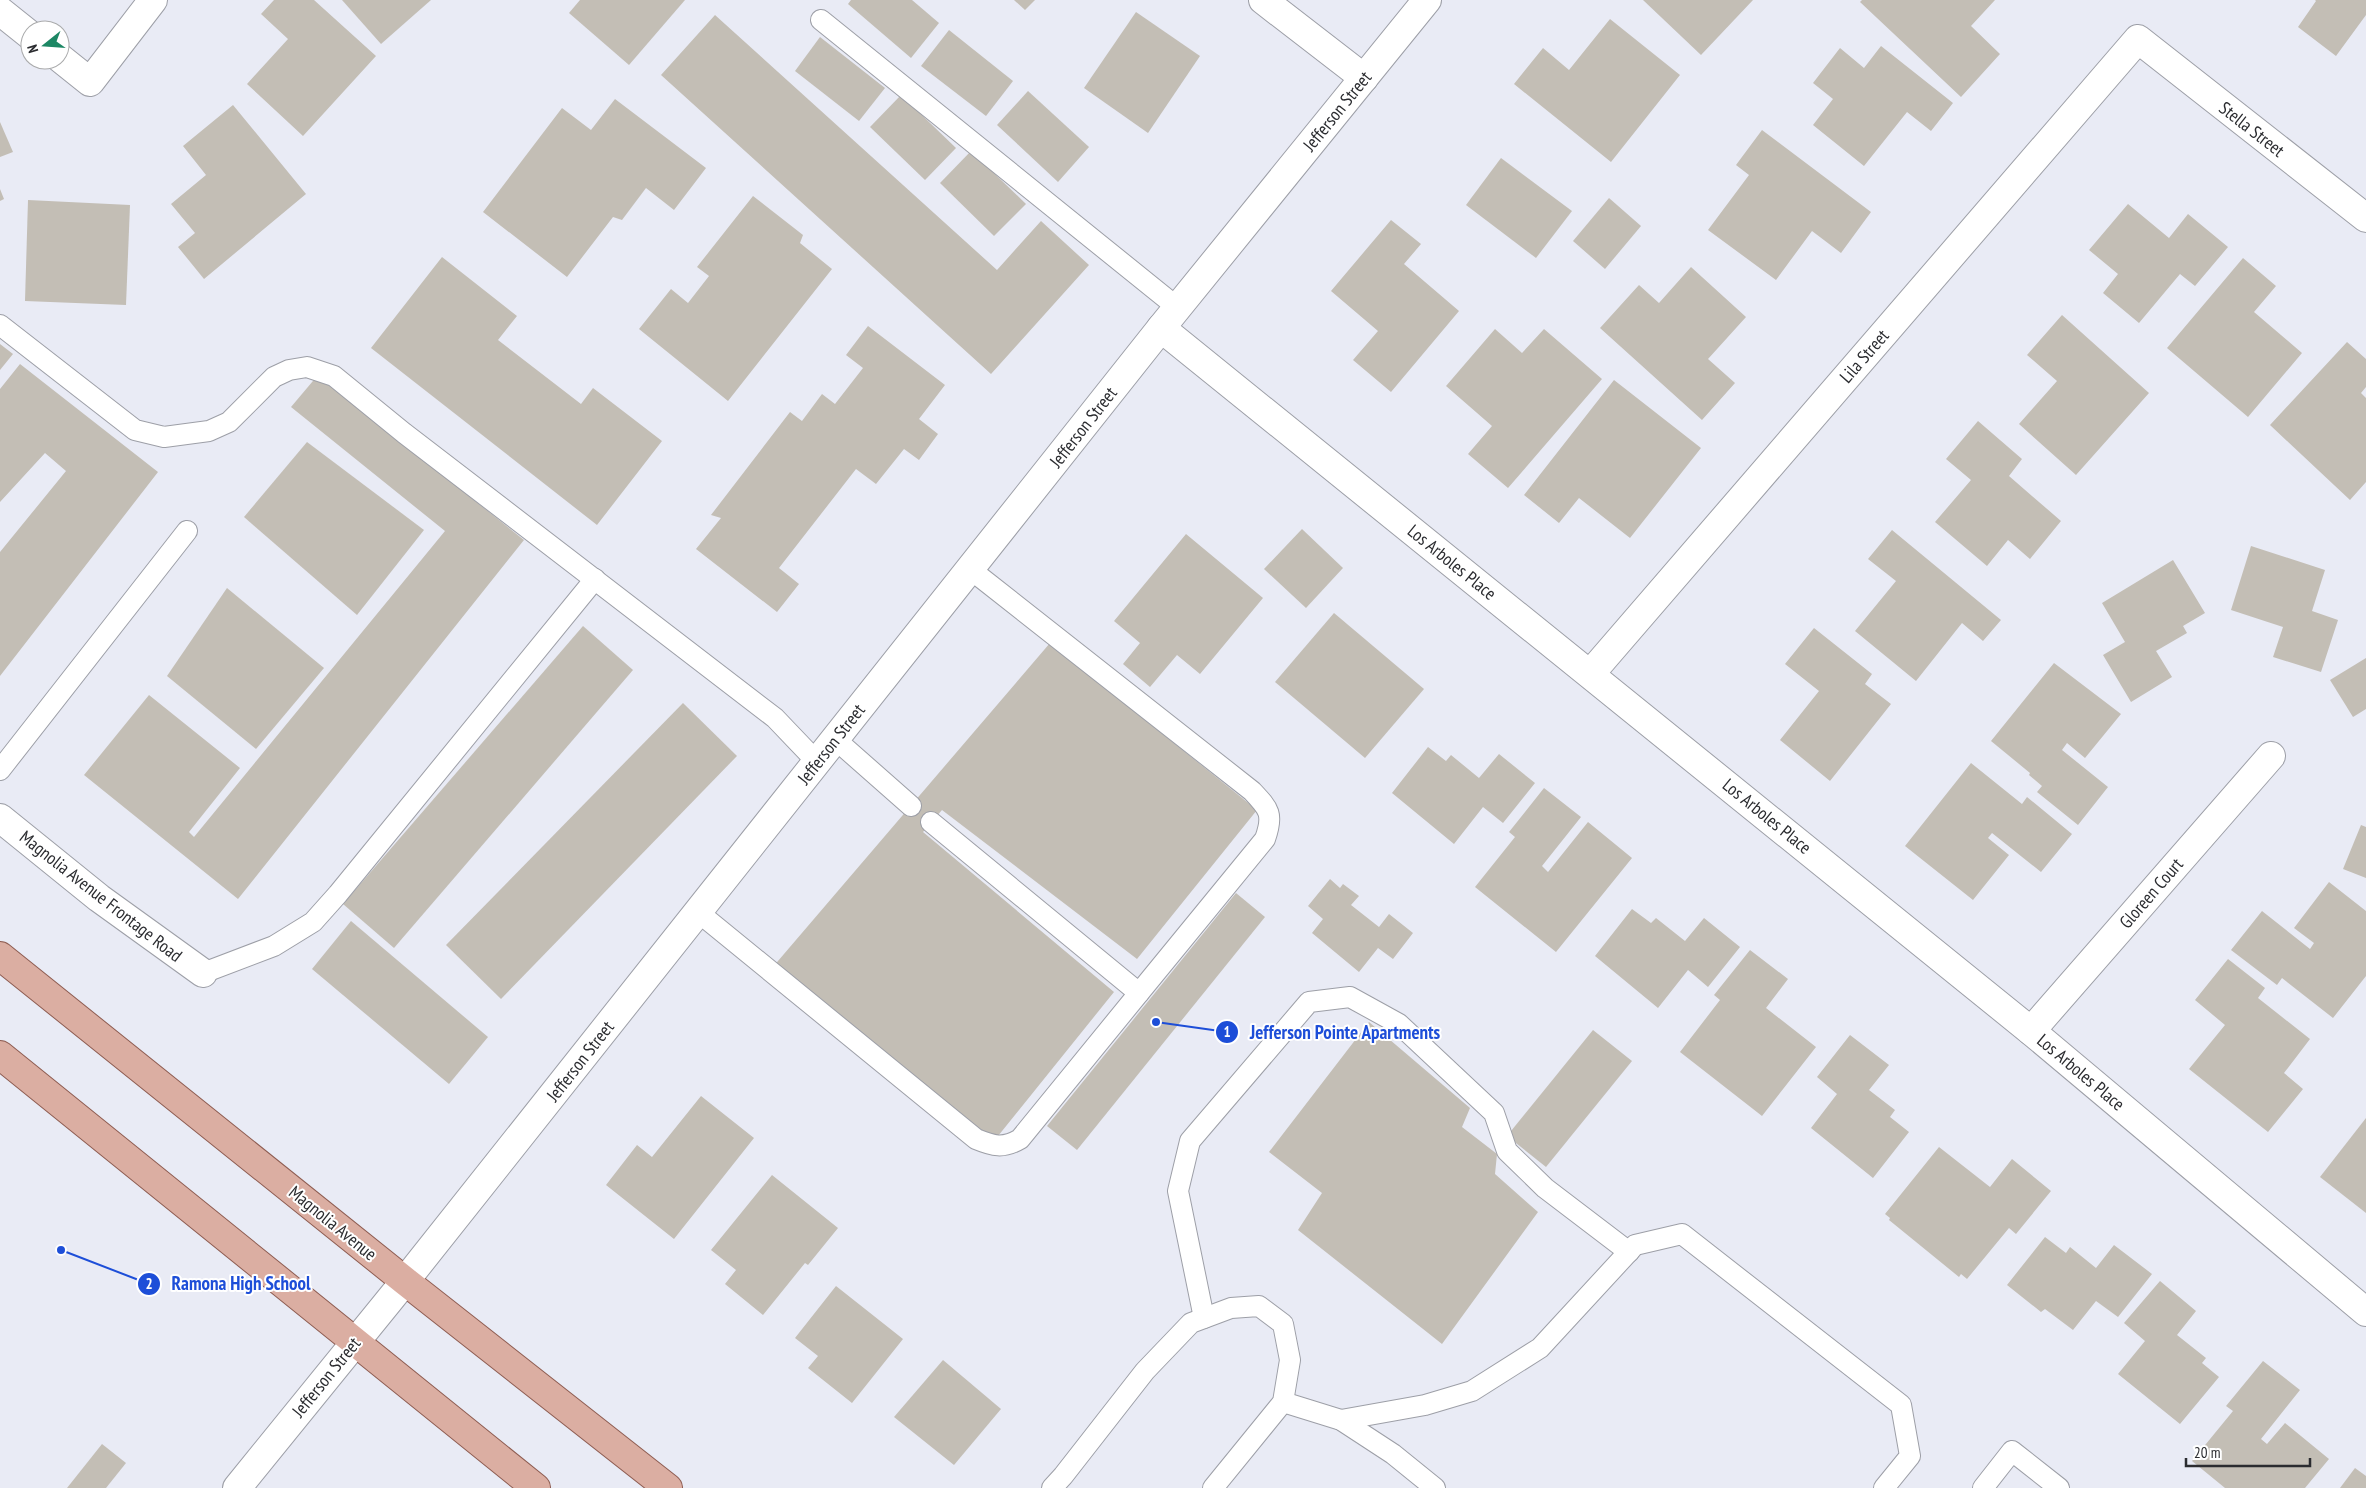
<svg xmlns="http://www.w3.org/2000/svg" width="2366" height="1488" viewBox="0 0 2366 1488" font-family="'PT Sans Narrow',sans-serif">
	<rect width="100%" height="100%" fill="#e9ebf5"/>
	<g fill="#c3beb5">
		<path d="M 274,0 L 314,0 L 376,56 L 303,136 L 247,84 L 288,39 L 261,14 Z"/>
		<path d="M 342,0 L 431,0 L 381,44 Z"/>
		<path d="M 580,0 L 685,0 L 629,65 L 569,13 Z"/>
		<path d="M 851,0 L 912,0 L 939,23 L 911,58 L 848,4 Z"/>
		<path d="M 1014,0 L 1035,0 L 1025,10 Z"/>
		<path d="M 1643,0 L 1753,0 L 1701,55 Z"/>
		<path d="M 1862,0 L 1995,0 L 1971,26 L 2000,54 L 1961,97 L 1860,2 Z"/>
		<path d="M 2315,0 L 2366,0 L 2366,15 L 2336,56 L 2298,27 L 2316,1 Z"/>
		<path d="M 1136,12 L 1200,56 L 1148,133 L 1084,88 Z"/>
		<path d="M 715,15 L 997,270 L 1041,221 L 1089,265 L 991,374 L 661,75 Z"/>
		<path d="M 1610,19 L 1680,75 L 1611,162 L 1514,84 L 1543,48 L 1569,70 Z"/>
		<path d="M 949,30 L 1013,81 L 986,116 L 921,66 Z"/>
		<path d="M 820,37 L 885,88 L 859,121 L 795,71 Z"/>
		<path d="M 1881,46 L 1953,103 L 1931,131 L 1907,112 L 1864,166 L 1813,125 L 1833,99 L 1813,83 L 1840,48 L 1864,68 Z"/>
		<path d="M 1028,91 L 1089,147 L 1058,182 L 997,125 Z"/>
		<path d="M 901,95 L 956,148 L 925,180 L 870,127 Z"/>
		<path d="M 615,99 L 706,168 L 674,210 L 646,188 L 622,220 L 613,217 L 567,277 L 483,212 L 562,108 L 591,130 Z"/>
		<path d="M 233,105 L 306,194 L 204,279 L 178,247 L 195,233 L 171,204 L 206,175 L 183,146 Z"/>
		<path d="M 0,122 L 13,152 L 0,157 Z"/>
		<path d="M 1762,130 L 1871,212 L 1841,253 L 1812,231 L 1776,280 L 1708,230 L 1749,175 L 1736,165 Z"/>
		<path d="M 971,151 L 1026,204 L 994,236 L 940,183 Z"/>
		<path d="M 1501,158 L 1572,211 L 1536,258 L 1466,205 Z"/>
		<path d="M 0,189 L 4,199 L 0,201 Z"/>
		<path d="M 753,196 L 803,235 L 800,243 L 832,269 L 728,401 L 639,329 L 671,289 L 688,303 L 709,276 L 697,267 Z"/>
		<path d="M 1609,198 L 1641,226 L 1605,269 L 1573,241 Z"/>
		<path d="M 28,200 L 130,205 L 126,305 L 25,301 Z"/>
		<path d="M 2128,204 L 2169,238 L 2188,214 L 2228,247 L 2195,286 L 2180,274 L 2139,323 L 2103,293 L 2118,274 L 2089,250 Z"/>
		<path d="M 1391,220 L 1421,244 L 1404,264 L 1459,311 L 1391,392 L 1353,360 L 1378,331 L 1331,291 Z"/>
		<path d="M 442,257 L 517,316 L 498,340 L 581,404 L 593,388 L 662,441 L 597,525 L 371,348 Z"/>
		<path d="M 2243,258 L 2276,286 L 2254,312 L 2302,353 L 2248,417 L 2167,348 Z"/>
		<path d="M 1691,267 L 1746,317 L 1708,359 L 1735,383 L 1702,420 L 1600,328 L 1639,285 L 1659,303 Z"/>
		<path d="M 2062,315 L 2149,393 L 2076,475 L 2019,424 L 2057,381 L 2027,355 Z"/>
		<path d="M 868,326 L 945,385 L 919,419 L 938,434 L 919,460 L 904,449 L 876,484 L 856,469 L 779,568 L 799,584 L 777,612 L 696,549 L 721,518 L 711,515 L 790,412 L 802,421 L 822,394 L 835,404 L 863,368 L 846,355 Z"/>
		<path d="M 1495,329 L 1522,353 L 1544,329 L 1602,379 L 1508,488 L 1468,454 L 1492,426 L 1446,386 Z"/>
		<path d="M 2347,342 L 2366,359 L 2366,387 L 2361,393 L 2366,398 L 2366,482 L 2350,500 L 2270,425 Z"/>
		<path d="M 0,344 L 13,354 L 0,370 Z"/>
		<path d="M 20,364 L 158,472 L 0,676 L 0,552 L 66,471 L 45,453 L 0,502 L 0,389 Z"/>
		<path d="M 318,375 L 524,540 L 238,899 L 84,775 L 149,695 L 240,768 L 189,832 L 194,837 L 445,531 L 291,407 Z"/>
		<path d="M 1614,380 L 1701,448 L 1630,538 L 1579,498 L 1559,523 L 1524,495 Z"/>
		<path d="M 1978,421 L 2022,459 L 2009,476 L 2061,521 L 2030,559 L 2008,540 L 1987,566 L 1935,522 L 1971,480 L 1946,459 Z"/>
		<path d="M 307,442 L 424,530 L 357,615 L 244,517 Z"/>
		<path d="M 1302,529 L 1343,568 L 1306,608 L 1264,569 Z"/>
		<path d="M 1892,530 L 2001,620 L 1983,641 L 1962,623 L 1916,681 L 1855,631 L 1896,581 L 1868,559 Z"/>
		<path d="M 1186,534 L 1263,598 L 1200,674 L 1177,655 L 1150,687 L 1123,664 L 1140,643 L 1114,621 Z"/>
		<path d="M 2251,546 L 2325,570 L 2312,611 L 2338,620 L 2321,672 L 2273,657 L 2283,627 L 2231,610 Z"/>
		<path d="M 2173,560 L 2205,613 L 2183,626 L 2187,633 L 2156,651 L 2172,677 L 2131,702 L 2103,655 L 2125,642 L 2102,603 Z"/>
		<path d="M 227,588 L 324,668 L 256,749 L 167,676 Z"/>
		<path d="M 1334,613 L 1424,689 L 1365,758 L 1275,682 Z"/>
		<path d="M 583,626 L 633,670 L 394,948 L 343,904 Z"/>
		<path d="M 1814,628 L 1872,674 L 1865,684 L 1891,704 L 1830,781 L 1780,740 L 1819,691 L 1785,664 Z"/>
		<path d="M 1050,643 L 1257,810 L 1137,959 L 942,810 L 923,832 L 1114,992 L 994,1141 L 772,968 Z"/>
		<path d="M 2366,658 L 2366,709 L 2353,717 L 2330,680 Z"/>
		<path d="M 2054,663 L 2121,714 L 2085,758 L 2067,743 L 2062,750 L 2108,787 L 2078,825 L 2037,792 L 2042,786 L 2029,775 L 2030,773 L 1991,741 Z"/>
		<path d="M 683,703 L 737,756 L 501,999 L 446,945 Z"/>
		<path d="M 1428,747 L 1446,761 L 1451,755 L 1479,778 L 1499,754 L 1535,783 L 1503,823 L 1483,807 L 1454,844 L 1392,793 Z"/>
		<path d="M 1971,763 L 2022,804 L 2027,797 L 2072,834 L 2041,872 L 1992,833 L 1988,838 L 2009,855 L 1973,900 L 1905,846 Z"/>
		<path d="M 1544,788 L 1581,817 L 1542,866 L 1548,872 L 1588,822 L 1632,858 L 1556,952 L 1475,887 L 1515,837 L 1509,832 Z"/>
		<path d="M 2361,825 L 2366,827 L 2366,878 L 2343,869 Z"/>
		<path d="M 1330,879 L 1340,888 L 1343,884 L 1359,896 L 1351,905 L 1379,927 L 1389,914 L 1413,933 L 1393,959 L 1378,948 L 1359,972 L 1312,933 L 1323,919 L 1308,906 Z"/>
		<path d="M 2329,882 L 2366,911 L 2366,976 L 2333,1018 L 2282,978 L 2277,985 L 2231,950 L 2262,911 L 2310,949 L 2314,943 L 2294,928 Z"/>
		<path d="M 1236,893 L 1265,917 L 1077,1150 L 1047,1126 Z"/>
		<path d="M 1632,909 L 1651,923 L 1656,918 L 1685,941 L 1704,918 L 1740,947 L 1708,987 L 1688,970 L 1658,1008 L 1595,956 Z"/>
		<path d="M 351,921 L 488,1037 L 449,1084 L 312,969 Z"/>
		<path d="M 1750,950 L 1788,979 L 1766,1008 L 1816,1047 L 1762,1116 L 1680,1052 L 1720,1000 L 1714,995 Z"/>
		<path d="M 2228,959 L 2265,988 L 2258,998 L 2310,1039 L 2284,1073 L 2303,1089 L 2268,1132 L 2189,1069 L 2225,1025 L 2195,1000 Z"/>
		<path d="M 1369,1022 L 1470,1108 L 1462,1127 L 1497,1154 L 1495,1174 L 1538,1212 L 1442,1344 L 1298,1230 L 1322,1193 L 1269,1152 Z"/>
		<path d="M 1593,1030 L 1632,1061 L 1546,1167 L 1507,1136 Z"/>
		<path d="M 1850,1035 L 1889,1065 L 1869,1090 L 1895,1110 L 1890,1117 L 1909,1132 L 1873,1178 L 1811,1128 L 1837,1094 L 1817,1077 Z"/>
		<path d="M 701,1096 L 754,1138 L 674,1239 L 606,1185 L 637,1145 L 652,1157 Z"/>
		<path d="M 2366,1118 L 2366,1213 L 2320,1177 Z"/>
		<path d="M 1939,1147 L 1990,1187 L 2012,1159 L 2051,1191 L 2016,1234 L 2009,1228 L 1967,1279 L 1961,1274 L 1959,1277 L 1889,1220 L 1890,1218 L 1885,1214 Z"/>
		<path d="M 772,1175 L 838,1228 L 808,1265 L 805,1263 L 763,1315 L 725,1284 L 736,1270 L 711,1250 Z"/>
		<path d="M 2045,1237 L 2066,1253 L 2070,1247 L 2096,1268 L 2114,1245 L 2152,1274 L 2118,1317 L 2096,1301 L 2073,1330 L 2045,1309 L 2041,1312 L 2007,1285 Z"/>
		<path d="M 2160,1281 L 2196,1311 L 2177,1335 L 2206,1358 L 2202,1363 L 2219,1377 L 2180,1424 L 2118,1374 L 2145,1341 L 2124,1323 Z"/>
		<path d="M 836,1286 L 903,1339 L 852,1403 L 808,1368 L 818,1356 L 795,1338 Z"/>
		<path d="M 943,1360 L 1001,1409 L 954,1465 L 894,1417 Z"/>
		<path d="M 2263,1361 L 2300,1390 L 2261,1439 L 2267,1444 L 2285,1423 L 2329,1459 L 2305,1488 L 2225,1488 L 2192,1461 L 2233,1411 L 2226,1406 Z"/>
		<path d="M 102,1444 L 126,1463 L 106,1488 L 67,1488 Z"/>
		<path d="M 2355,1468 L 2366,1476 L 2366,1488 L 2340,1488 Z"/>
	</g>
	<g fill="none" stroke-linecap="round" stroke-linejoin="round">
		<defs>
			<g id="service">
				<path d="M 821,20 L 1178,308"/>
				<path d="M 0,325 L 135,430 L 164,437 L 209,431 L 229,422 L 274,377 L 289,370 L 307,367 L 334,376 L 404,433 L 775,718 L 817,762"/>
				<path d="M 835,739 L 911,806"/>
				<path d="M 0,770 L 187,531"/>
				<path d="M 931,822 L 1139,993 L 1265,839 C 1274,814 1269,809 1252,791 L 970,569"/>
				<path d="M 698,912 L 976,1139 C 993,1146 1003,1149 1020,1139 L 1139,993"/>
				<path d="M 203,973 L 274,946 L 313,922 L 338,894 L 595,579"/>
				<path d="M 1204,1318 L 1178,1191 L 1190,1141 L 1309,1002 L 1350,997 L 1399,1024 L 1494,1113 L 1507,1151 L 1545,1188 L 1629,1252"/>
				<path d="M 1283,1402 L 1341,1420 L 1393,1454 L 1435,1488"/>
				<path d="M 1341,1420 L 1425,1405 L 1472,1391 L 1540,1348 L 1635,1245 L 1682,1234 L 1901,1405 L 1910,1456 L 1884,1488"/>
				<path d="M 1052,1488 L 1063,1476 L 1145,1371 L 1191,1323 L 1231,1308 L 1259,1306 L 1283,1324 L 1290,1360 L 1283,1402 L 1213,1488"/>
				<path d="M 1983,1488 L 2012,1451 L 2059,1488"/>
			</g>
			<g id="minor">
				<path d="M 1263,0 L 1364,78"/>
				<path d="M 0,11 L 30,35"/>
				<path d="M 60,58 L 90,82 L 153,0"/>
				<path d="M 1161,328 L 2031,1031 L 2366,1312"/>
				<path d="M 1591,673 L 2138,39 L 2366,218"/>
				<path d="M 0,818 L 99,898 L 203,973"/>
				<path d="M 2031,1031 L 2271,756"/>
			</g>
			<path id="tertiary" d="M 237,1488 L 405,1281 L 1161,328 L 1427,0"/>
			<g id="primary">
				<path d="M 0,956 L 405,1281 L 668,1488"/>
				<path d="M 0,1055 L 536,1488"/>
			</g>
		</defs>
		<use href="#service" stroke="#9d9fa7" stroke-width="22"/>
		<use href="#minor" stroke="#9d9fa7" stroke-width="30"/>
		<use href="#tertiary" stroke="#9d9fa7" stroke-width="30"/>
		<use href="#primary" stroke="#8e5d52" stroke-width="30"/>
		<use href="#service" stroke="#fff" stroke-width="20"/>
		<use href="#minor" stroke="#fff" stroke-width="28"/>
		<use href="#tertiary" stroke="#fff" stroke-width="28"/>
		<use href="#primary" stroke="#dbaea2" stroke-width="28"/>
	</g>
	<g text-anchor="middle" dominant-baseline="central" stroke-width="4" stroke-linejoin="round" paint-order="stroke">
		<g font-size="18" fill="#2b2c30" stroke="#fff">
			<text transform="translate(1337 111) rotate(-51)">Jefferson Street</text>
			<text transform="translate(2252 129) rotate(38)">Stella Street</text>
			<text transform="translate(1864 356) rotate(-49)">Lila Street</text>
			<text transform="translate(1083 427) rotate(-52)">Jefferson Street</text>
			<text transform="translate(1452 562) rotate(39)">Los Arboles Place</text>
			<text transform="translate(831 744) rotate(-52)">Jefferson Street</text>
			<text transform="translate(1767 816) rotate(39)">Los Arboles Place</text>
			<text transform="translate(2151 893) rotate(-49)">Gloreen Court</text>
			<text transform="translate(101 896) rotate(38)">Magnolia Avenue Frontage Road</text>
			<text transform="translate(580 1061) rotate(-52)">Jefferson Street</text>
			<text transform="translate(2081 1072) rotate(40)">Los Arboles Place</text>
			<text transform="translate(333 1223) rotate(39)">Magnolia Avenue</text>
			<text transform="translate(326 1377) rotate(-51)">Jefferson Street</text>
		</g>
	</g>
	<path fill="none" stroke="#1d4ed8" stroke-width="2" d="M1156 1022L1227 1032M61 1250L149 1284"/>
	<g fill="#1d4ed8" stroke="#fff" stroke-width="2">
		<circle cx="1156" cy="1022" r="5"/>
		<circle cx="61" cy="1250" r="5"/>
		<circle cx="1227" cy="1032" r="12"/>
		<circle cx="149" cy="1284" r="12"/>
	</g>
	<g font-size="15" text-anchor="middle" font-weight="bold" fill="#fff">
		<text x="1227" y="1037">1</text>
		<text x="149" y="1289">2</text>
	</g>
	<g font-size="19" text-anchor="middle" font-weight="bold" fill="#1d4ed8" stroke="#fff" stroke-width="4" stroke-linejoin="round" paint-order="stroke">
		<text x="1345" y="1039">Jefferson Pointe Apartments</text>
		<text x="241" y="1290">Ramona High School</text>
	</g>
	<g transform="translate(45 45) rotate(253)"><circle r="24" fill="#ffffff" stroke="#aaabac"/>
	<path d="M0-4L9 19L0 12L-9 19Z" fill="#1c8764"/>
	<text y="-8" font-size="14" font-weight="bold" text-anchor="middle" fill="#2b2c30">N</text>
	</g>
	<path d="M2186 1458v8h124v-8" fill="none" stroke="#2b2c30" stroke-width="2.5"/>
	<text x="2194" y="1458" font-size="15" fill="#2b2c30" stroke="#ffffff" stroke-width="4" paint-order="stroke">20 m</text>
</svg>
